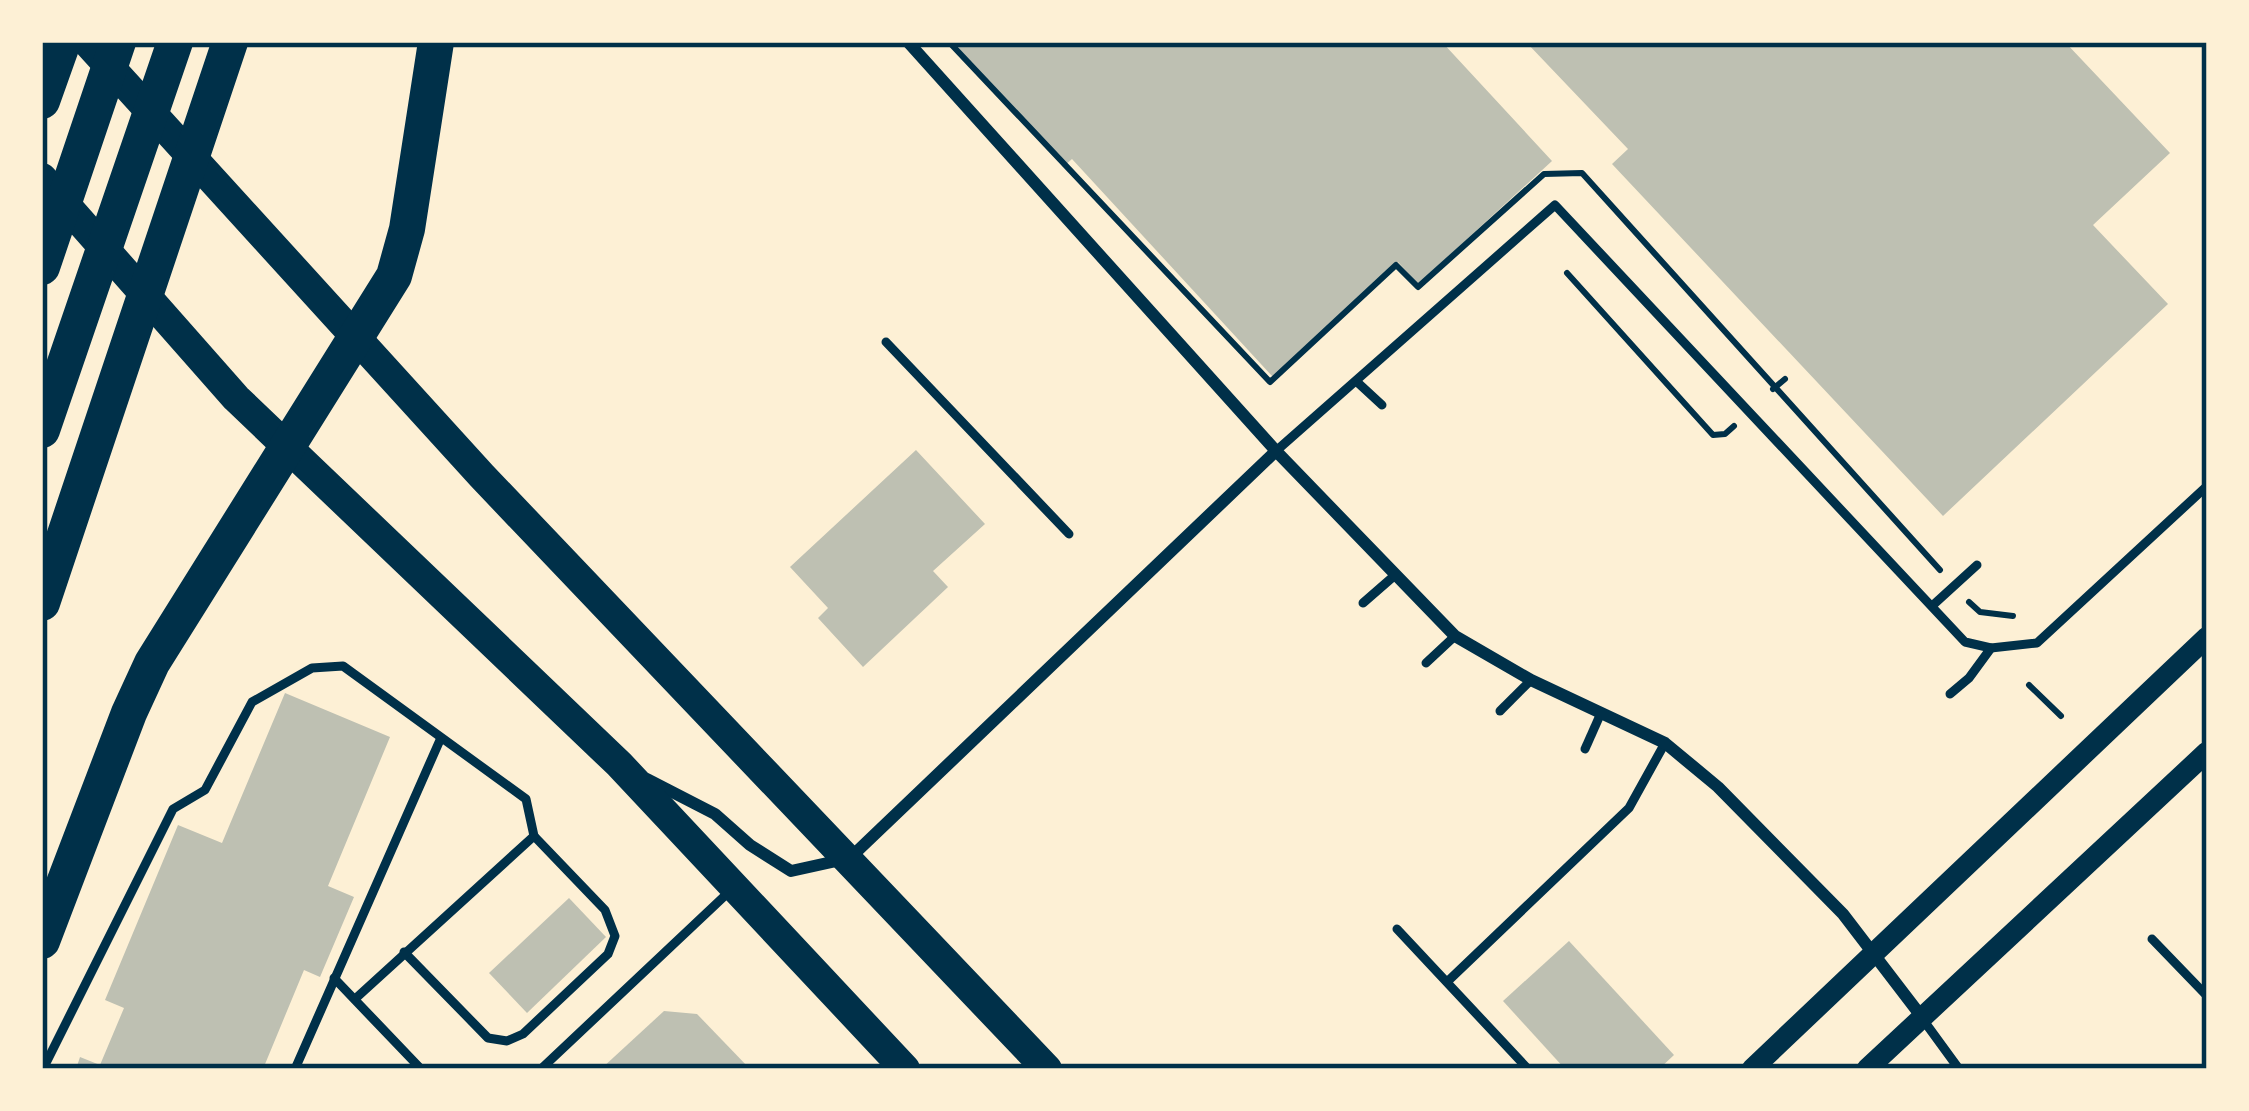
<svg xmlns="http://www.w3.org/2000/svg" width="2249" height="1111" viewBox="0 0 2249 1111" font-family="Raleway,sans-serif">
	<rect width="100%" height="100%" fill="#fdf0d5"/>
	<g fill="#bec0b2">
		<path d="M 949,42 L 1442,42 L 1552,161 L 1418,284 L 1398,262 L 1273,377 L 1072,159 L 1064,166 Z"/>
		<path d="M 1526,42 L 2065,42 L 2170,153 L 2093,225 L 2168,304 L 1943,516 L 1612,164 L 1628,149 Z"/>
		<path d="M 916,450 L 985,524 L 933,571 L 948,587 L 863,667 L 818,618 L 828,608 L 790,567 Z"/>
		<path d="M 285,693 L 390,737 L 328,886 L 354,897 L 320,977 L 304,970 L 263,1069 L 76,1069 L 80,1057 L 100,1065 L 124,1008 L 105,1000 L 178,825 L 222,843 Z"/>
		<path d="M 569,898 L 606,937 L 527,1013 L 489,973 Z"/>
		<path d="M 1569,941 L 1674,1055 L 1659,1069 L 1565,1069 L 1503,1001 Z"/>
		<path d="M 664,1011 L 697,1014 L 750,1069 L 601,1069 Z"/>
	</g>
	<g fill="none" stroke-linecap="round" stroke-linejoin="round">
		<g stroke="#003049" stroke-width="6">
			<path d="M 949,42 L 1270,382 L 1396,265 L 1418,287 L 1544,174 L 1582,173 L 1940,570"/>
			<path d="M 1567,273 L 1713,435 L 1725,434 L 1734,426"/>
			<path d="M 1773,389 L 1785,379"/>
			<path d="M 1969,602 L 1980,612 L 2013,616"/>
			<path d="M 2029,685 L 2061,716"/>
		</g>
		<g stroke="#003049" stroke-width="9">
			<path d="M 886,342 L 1069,534"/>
			<path d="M 1356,381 L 1382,405"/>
			<path d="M 1276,451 L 1555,205 L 1965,642 L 1991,648 L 2037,643 L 2207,486"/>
			<path d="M 1363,603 L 1394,576"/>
			<path d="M 1932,606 L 1977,565"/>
			<path d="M 1426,663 L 1455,636"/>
			<path d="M 1950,694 L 1969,678 L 1991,648"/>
			<path d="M 1500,711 L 1531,680"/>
			<path d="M 1585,749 L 1601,713"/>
			<path d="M 1397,929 L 1528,1069"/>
			<path d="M 2152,939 L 2207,996"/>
			<path d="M 404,952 L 488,1038 L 507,1041 L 523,1034 L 608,954 L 615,936 L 605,910 L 534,836"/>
			<path d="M 334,978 L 421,1069"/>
			<path d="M 1447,982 L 1629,808 L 1665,743"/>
			<path d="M 1924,1021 L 1959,1069"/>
			<path d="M 43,1069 L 173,809 L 205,790 L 252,702 L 312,668 L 343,666 L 526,799 L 534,836 L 355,999"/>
			<path d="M 295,1069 L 440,740"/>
			<path d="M 541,1069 L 732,889"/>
		</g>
		<g stroke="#003049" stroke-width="12">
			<path d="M 908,42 L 1276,451 L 1455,636 L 1531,680 L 1665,743 L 1718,787 L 1843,914 L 1921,1016"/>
			<path d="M 647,779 L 715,814 L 750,845 L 791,871 L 850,858 L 1276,451"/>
		</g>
		<g stroke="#003049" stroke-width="21">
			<path d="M 1752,1069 L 2207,637"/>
			<path d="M 1867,1069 L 2207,752"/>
		</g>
		<g stroke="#003049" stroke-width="30">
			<path d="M 87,42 L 482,476 L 1047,1069"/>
			<path d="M 42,178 L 236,398 L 619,764 L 905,1069"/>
		</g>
		<g stroke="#003049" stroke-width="36">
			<path d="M 42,101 L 63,42"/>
			<path d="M 42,267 L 118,42"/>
			<path d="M 42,430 L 175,42"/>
			<path d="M 42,603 L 230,42"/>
			<path d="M 42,941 L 129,713 L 152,663 L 394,276 L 407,229 L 436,42"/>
		</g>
	</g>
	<rect width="2249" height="1111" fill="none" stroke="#fdf0d5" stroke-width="90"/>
	<rect x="45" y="45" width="2159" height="1021" fill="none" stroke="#003049" stroke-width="4.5"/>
</svg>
